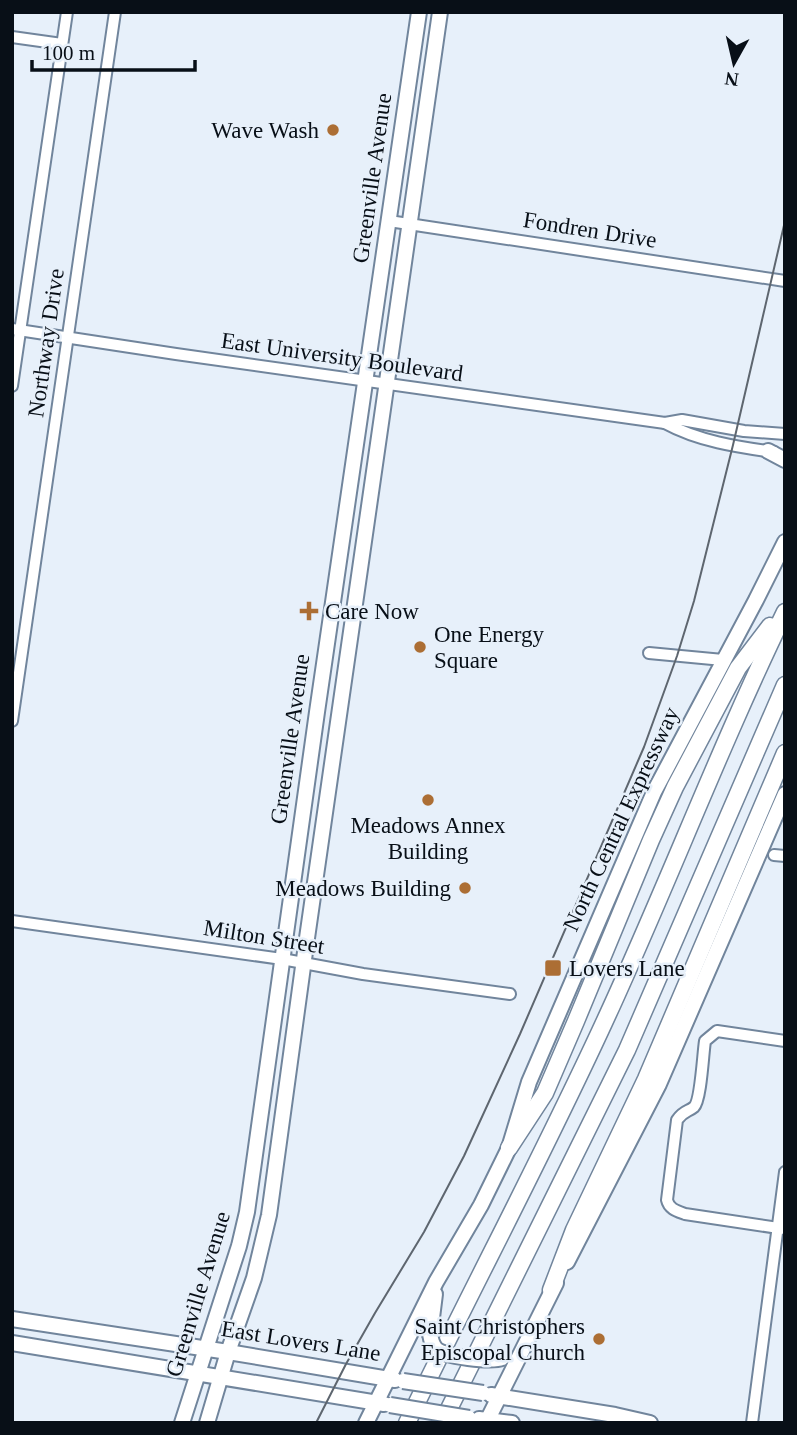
<svg xmlns="http://www.w3.org/2000/svg" width="797" height="1435" viewBox="0 0 797 1435" font-family="Georgia,serif">
	<rect width="100%" height="100%" fill="#e7f0fa"/>
	<g fill="none" stroke-linecap="round" stroke-linejoin="round">
		<defs>
			<g id="minor">
				<path d="M 12,37 L 62,44"/>
				<path d="M 389,221 L 785,281"/>
				<path d="M 12,329 L 176,354 L 665,423 L 682,420 L 744,431 L 785,434"/>
				<path d="M 12,386 L 67,12"/>
				<path d="M 665,423 C 698,441 737,447 774,452"/>
				<path d="M 649,653 L 723,660"/>
				<path d="M 12,721 L 115,12"/>
				<path d="M 774,855 L 785,856"/>
				<path d="M 12,921 L 282,959 L 363,974 L 510,994"/>
				<path d="M 785,1041 L 717,1031 L 705,1041 C 703,1053 701,1100 694,1107 C 688,1112 684,1110 677,1120 L 667,1200 C 669,1209 677,1211 685,1214 L 785,1229"/>
				<path d="M 752,1423 L 785,1172"/>
			</g>
			<g id="major">
				<path d="M 768,451 L 785,460"/>
				<path d="M 567,1262 L 659,1084 L 785,794"/>
				<path d="M 12,1319 L 228,1352 L 395,1380"/>
				<path d="M 430,1334 L 435,1294"/>
				<path d="M 12,1343 L 384,1404"/>
				<path d="M 491,1395 L 615,1415 L 650,1423"/>
				<path d="M 479,1419 L 512,1423"/>
				<path d="M 182,1423 L 239,1246 L 247,1212 L 317,712 L 419,12"/>
				<path d="M 207,1423 L 228,1352 L 254,1278 L 269,1215 L 305,952 L 440,12"/>
				<path d="M 366,1423 L 436,1282 L 481,1205 L 509,1148 L 529,1082 L 654,792 L 756,600 L 785,542"/>
				<path d="M 486,1423 L 556,1283"/>
			</g>
			<g id="highway">
				<path d="M 509,1148 L 545,1093 L 576,1021 L 651,840 L 675,787 L 738,668 L 770,626"/>
				<path d="M 551,1290 L 574,1230 L 646,1079 L 785,753"/>
				<path d="M 407,1423 C 473,1286 545,1152 608,1014 C 669,881 721,744 785,612"/>
				<path d="M 442,1423 L 627,1050 L 785,685"/>
			</g>
		</defs>
		<use href="#minor" stroke="#71859c" stroke-width="14"/>
		<use href="#major" stroke="#71859c" stroke-width="18"/>
		<use href="#highway" stroke="#71859c" stroke-width="19"/>
		<use href="#minor" stroke="#fff" stroke-width="10"/>
		<use href="#major" stroke="#fff" stroke-width="14"/>
		<use href="#highway" stroke="#fff" stroke-width="16"/>
		<path stroke="#5e666f" stroke-width="2" d="M 316,1423 L 346,1364 L 375,1313 L 424,1232 L 464,1156 L 520,1034 L 644,747 L 677,656 L 694,601 L 733,445 L 785,221"/>
		<defs>
			<g id="major-bridge">
				<path d="M 430,1334 C 431,1340 432,1345 436,1349 C 444,1357 492,1362 502,1358"/>
				<path d="M 403,1381 L 483,1393"/>
				<path d="M 390,1405 L 469,1418"/>
			</g>
		</defs>
		<use href="#major-bridge" stroke="#71859c" stroke-width="18" stroke-linecap="butt"/>
		<use href="#major-bridge" stroke="#fff" stroke-width="14"/>
	</g>
	<g fill="#ac6e34" stroke="#e7f0fa" stroke-width="2.5">
		<circle cx="333" cy="130" r="7"/>
		<path d="M305.5 600.5h7v7h7v7h-7v7h-7v-7h-7v-7h7z"/>
		<circle cx="420" cy="647" r="7"/>
		<circle cx="428" cy="800" r="7"/>
		<circle cx="465" cy="888" r="7"/>
		<rect x="544" y="959" width="18" height="18" rx="3.5"/>
		<circle cx="599" cy="1339" r="7"/>
	</g>
	<g text-anchor="middle" dominant-baseline="central" stroke-width="5" stroke-linejoin="round" paint-order="stroke">
		<g font-size="23" fill="#080f17" stroke="#e7f0fa" text-anchor="end">
			<text x="319" y="130">Wave Wash</text>
			<text x="325" y="611" text-anchor="start">Care Now</text>
			<text x="434" y="634" text-anchor="start">One Energy<tspan x="434" dy="26">Square</tspan></text>
			<text x="428" y="825" text-anchor="middle">Meadows Annex<tspan x="428" dy="26">Building</tspan></text>
			<text x="451" y="888">Meadows Building</text>
			<text x="569" y="968" text-anchor="start">Lovers Lane</text>
			<text x="585" y="1326">Saint Christophers<tspan x="585" dy="26">Episcopal Church</tspan></text>
		</g>
		<g font-size="23" fill="#080f17" stroke="#e7f0fa">
			<text transform="translate(372 178) rotate(-82)">Greenville Avenue</text>
			<text transform="translate(590 230) rotate(9)">Fondren Drive</text>
			<text transform="translate(46 343) rotate(-82)">Northway Drive</text>
			<text transform="translate(342 357) rotate(8)">East University Boulevard</text>
			<text transform="translate(290 739) rotate(-82)">Greenville Avenue</text>
			<text transform="translate(621 819) rotate(-65)">North Central Expressway</text>
			<text transform="translate(264 937) rotate(9)">Milton Street</text>
			<text transform="translate(198 1294) rotate(-73)">Greenville Avenue</text>
			<text transform="translate(301 1341) rotate(9)">East Lovers Lane</text>
		</g>
	</g>
	<rect width="797" height="1435" fill="none" stroke="#080f17" stroke-width="28"/>
	<g transform="translate(734 63) rotate(188)" stroke="#e7f0fa" stroke-width="5" paint-order="stroke">
	<path d="M0-5L12 26L0 18L-12 26Z" fill="#080f17"/>
	<text y="-10" font-size="19" font-weight="bold" text-anchor="middle" fill="#080f17">N</text>
	</g>
	<path d="M32 60v10h163v-10" fill="none" stroke="#080f17" stroke-width="3.5"/>
	<text x="42" y="60" font-size="21" fill="#080f17" stroke="#e7f0fa" stroke-width="5" paint-order="stroke">100 m</text>
</svg>
